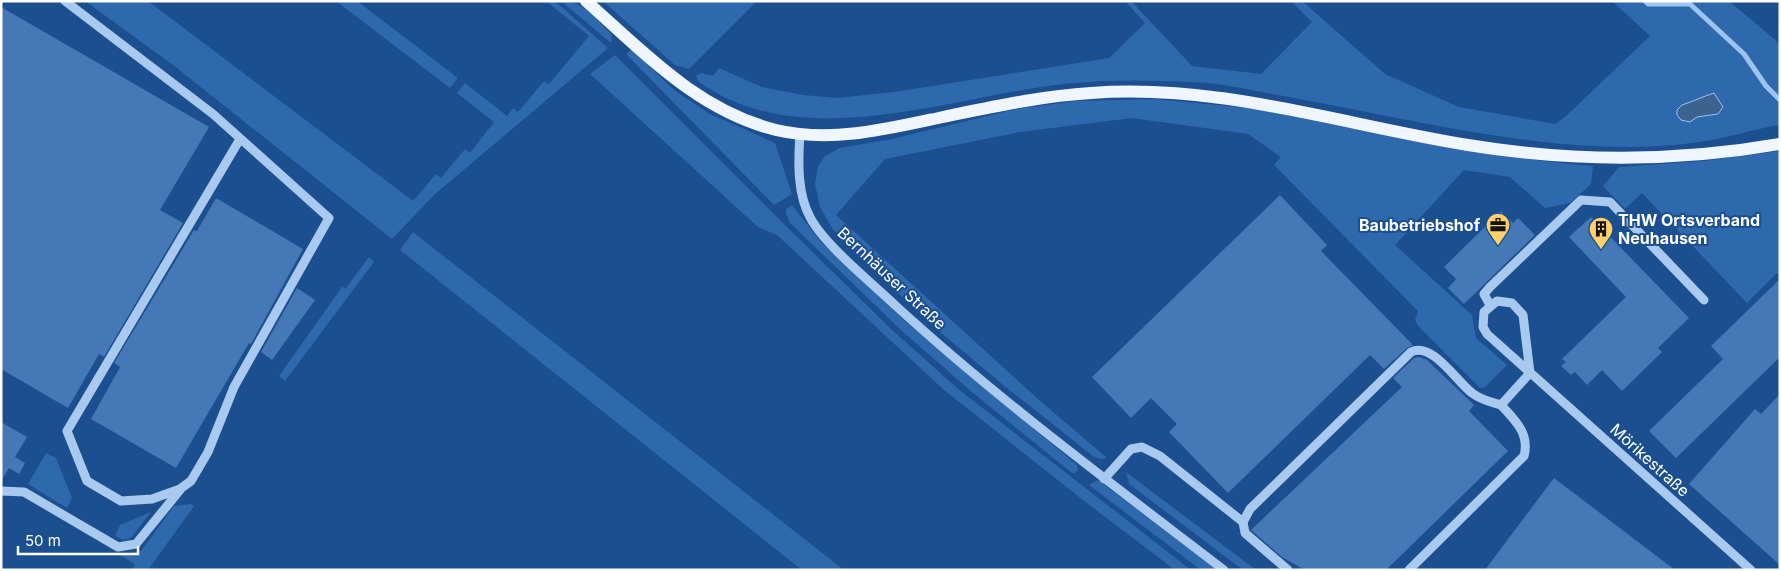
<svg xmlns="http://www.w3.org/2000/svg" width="1781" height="571" viewBox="0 0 1781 571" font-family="Inter,sans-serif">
	<rect width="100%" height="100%" fill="#1b4f8f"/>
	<g fill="#2e69ad">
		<path d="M 85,1 L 148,1 L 413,201 L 436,174 L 441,178 L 465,149 L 470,153 L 494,122 L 457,93 L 465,83 L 507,116 L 513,108 L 518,112 L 544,81 L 549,84 L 589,36 L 546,1 L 555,1 L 608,48 L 434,195 L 392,239 L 173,65 Z"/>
		<path d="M 336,1 L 357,1 L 458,78 L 450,88 Z"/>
		<path d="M 561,1 C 584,1 596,19 612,35 L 611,43 Z"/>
		<path d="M 603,1 L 757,1 L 689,69 L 675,65 Z"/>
		<path d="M 1125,1 L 1131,1 L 1192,66 L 1261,74 L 1312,22 L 1291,1 L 1302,1 L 1385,74 L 1459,107 L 1555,124 L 1565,117 L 1650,36 L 1612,1 L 1729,1 L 1780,44 L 1780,125 C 1752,129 1726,139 1699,142 C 1665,147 1628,148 1594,146 C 1493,141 1393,116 1294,98 C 1265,93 1236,86 1207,83 C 1159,80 1111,79 1063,84 C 949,97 800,156 698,81 L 696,76 L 701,73 L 713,76 L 719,68 L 762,87 L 803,95 L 837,98 L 894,92 L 1109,58 L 1145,23 Z"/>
		<path d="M 632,49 L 674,90 L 708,113 L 775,143 L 792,194 L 774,205 L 626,54 Z"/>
		<path d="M 615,55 L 782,222 L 891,329 L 957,388 L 1191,570 L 1175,570 L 1088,504 L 944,390 L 777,235 L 758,227 L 590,74 Z"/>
		<path d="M 1156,99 C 1192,103 1228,105 1263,110 C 1373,128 1481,157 1593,166 L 1591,184 L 1570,203 L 1545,208 L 1510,177 L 1464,170 L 1395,245 L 1472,315 L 1476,338 L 1507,365 L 1485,387 L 1480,388 L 1418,326 L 1415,320 L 1418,311 L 1274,165 L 1281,157 L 1248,134 L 1132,118 L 1020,132 L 885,159 L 836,215 L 1039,400 L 1107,458 L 1101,459 L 1094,457 L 1002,384 L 939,331 L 866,263 L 832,228 L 820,207 L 815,184 L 818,166 L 825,156 L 840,148 L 892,139 L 1016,109 L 1076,101 Z"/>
		<path d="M 1780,151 L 1780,275 L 1777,273 L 1747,303 L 1642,193 L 1625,209 L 1603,186 L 1619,167 L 1703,161 Z"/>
		<path d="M 792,205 L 821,242 L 907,323 L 1077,465 L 1078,470 L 1075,473 L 1072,473 L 972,392 L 902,331 L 790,223 L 786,214 L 786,209 Z"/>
		<path d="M 413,232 L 844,570 L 802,570 L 400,250 Z"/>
		<path d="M 369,257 L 374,262 L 285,381 L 279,376 L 342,287 L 346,288 Z"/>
		<path d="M 46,453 L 56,458 L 72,498 L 67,508 L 28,484 Z"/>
		<path d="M 1126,472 L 1256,570 L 1243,570 L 1129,484 Z"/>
		<path d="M 1098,480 L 1217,570 L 1201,570 L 1089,485 Z"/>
		<path d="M 191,504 L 194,506 L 148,570 L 132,570 L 135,564 L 120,555 L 141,551 L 174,506 Z"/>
		<path d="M 151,512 L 131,538 L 123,540 L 115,536 L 120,525 Z"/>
	</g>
	<path fill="#3c6290" stroke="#9cc4f0" d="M 1714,93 L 1723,107 L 1718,114 L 1697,117 L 1690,122 L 1681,120 L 1677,115 L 1677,110 L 1682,105 C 1694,101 1702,97 1714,93 Z"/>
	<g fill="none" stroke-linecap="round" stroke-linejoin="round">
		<path stroke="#9cc4f0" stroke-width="5" d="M 1645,1 L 1648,4 L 1690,4 L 1744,54 L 1766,86 L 1780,100"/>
	</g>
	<g fill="#4478b7">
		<path d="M 1,7 L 209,127 L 160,210 L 183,223 L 104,357 L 99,354 L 68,408 L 1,369 Z"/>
		<path d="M 1280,195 L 1327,245 L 1321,251 L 1413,345 L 1407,348 L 1384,369 L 1370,355 L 1228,493 L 1169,432 L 1177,424 L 1151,398 L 1131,418 L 1092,377 Z"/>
		<path d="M 216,198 L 303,249 L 251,344 L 249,343 L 176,468 L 91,419 L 120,367 L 114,363 L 194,230 L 197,231 Z"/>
		<path d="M 1501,211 L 1513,223 L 1518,218 L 1535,235 L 1464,304 L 1448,288 L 1456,279 L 1444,267 Z"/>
		<path d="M 1591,217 L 1689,318 L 1658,348 L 1662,352 L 1622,391 L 1602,370 L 1587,385 L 1575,372 L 1571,375 L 1561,366 L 1566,362 L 1562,359 L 1626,297 L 1569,237 Z"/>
		<path d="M 1780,279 L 1780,357 L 1676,458 L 1649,431 L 1723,359 L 1711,346 Z"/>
		<path d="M 297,288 L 315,300 L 272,360 L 261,352 Z"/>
		<path d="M 1419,357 L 1427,360 L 1474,405 L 1469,411 L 1508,451 L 1386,570 L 1305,570 L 1282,557 L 1251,530 L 1402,387 L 1393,378 L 1414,358 Z"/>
		<path d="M 1780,394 L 1780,565 L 1689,484 L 1755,409 L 1761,414 Z"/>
		<path d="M 1,422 L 27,437 L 15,457 L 25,463 L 19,474 L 9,468 L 1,481 Z"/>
		<path d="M 1554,478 L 1675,570 L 1485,570 Z"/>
	</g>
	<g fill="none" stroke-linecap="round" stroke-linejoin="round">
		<g stroke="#a9c9ee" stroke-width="9">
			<path d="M 65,1 L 213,114 L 329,218 L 234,387 L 208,452 L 191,481 L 180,489 L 152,499 L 121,501 L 87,481 L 67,431 L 240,139"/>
			<path d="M 800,134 C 798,162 797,195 811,219 C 826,246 873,284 896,306 C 1000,401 1112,484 1224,570"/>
			<path d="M 1490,305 L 1484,294 L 1490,287 L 1581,200 L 1610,202 L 1704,300"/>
			<path d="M 1530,373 L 1523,315 L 1512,303 L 1497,301 L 1484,312 L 1483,327 L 1487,334 L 1751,570"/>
			<path d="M 1104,479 L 1131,449 L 1142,447 L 1160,456 L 1243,522"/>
			<path d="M 1,491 L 24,492 L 118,547 L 136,544 L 180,490"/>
			<path d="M 1288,570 L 1245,533 L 1243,522 L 1250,509 L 1411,352 C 1432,341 1457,382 1472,393 C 1481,400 1491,402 1501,405"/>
			<path d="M 1409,570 L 1524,456 C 1530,434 1515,420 1501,405 L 1530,373"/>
		</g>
		<path stroke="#f0f6ff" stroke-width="12" d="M 586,1 C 645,53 697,110 776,130 C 832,143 887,129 943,117 C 992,107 1041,96 1091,93 C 1219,83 1343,125 1468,145 C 1571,162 1677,162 1780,144"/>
	</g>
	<defs>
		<symbol id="office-pin" viewBox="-11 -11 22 30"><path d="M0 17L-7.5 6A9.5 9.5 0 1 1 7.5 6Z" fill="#ffd166" stroke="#1b4f8f"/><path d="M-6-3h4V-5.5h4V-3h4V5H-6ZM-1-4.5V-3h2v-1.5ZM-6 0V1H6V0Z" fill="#111"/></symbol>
		<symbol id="building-pin" viewBox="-11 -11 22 30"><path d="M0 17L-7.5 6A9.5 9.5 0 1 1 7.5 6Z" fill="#ffd166" stroke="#1b4f8f"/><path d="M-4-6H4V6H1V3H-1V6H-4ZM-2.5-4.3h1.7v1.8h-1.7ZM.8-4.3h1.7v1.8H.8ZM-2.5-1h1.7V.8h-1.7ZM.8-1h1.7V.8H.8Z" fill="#111"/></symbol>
	</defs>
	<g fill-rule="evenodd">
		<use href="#office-pin" x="1484" y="211" width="28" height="38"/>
		<use href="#building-pin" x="1587" y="215" width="28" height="38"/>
	</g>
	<g text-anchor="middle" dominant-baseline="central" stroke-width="4" stroke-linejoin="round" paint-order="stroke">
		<g font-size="16" font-weight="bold" fill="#fff" stroke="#1b4f8f" text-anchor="start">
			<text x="1618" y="220">THW Ortsverband<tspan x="1618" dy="18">Neuhausen</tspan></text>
			<text x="1480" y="225" text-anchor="end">Baubetriebshof</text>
		</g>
		<g font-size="16" fill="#fff" stroke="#1b4f8f">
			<text transform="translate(892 278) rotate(43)">Bernhäuser Straße</text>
			<text transform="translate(1650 460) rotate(42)">Mörikestraße</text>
		</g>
	</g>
	<rect width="1781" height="571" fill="none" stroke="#ffffff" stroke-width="5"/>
	<path d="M18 546v8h120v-8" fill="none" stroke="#ffffff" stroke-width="2.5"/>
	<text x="25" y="546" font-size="15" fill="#ffffff" stroke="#1b4f8f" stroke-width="4" paint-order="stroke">50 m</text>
</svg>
